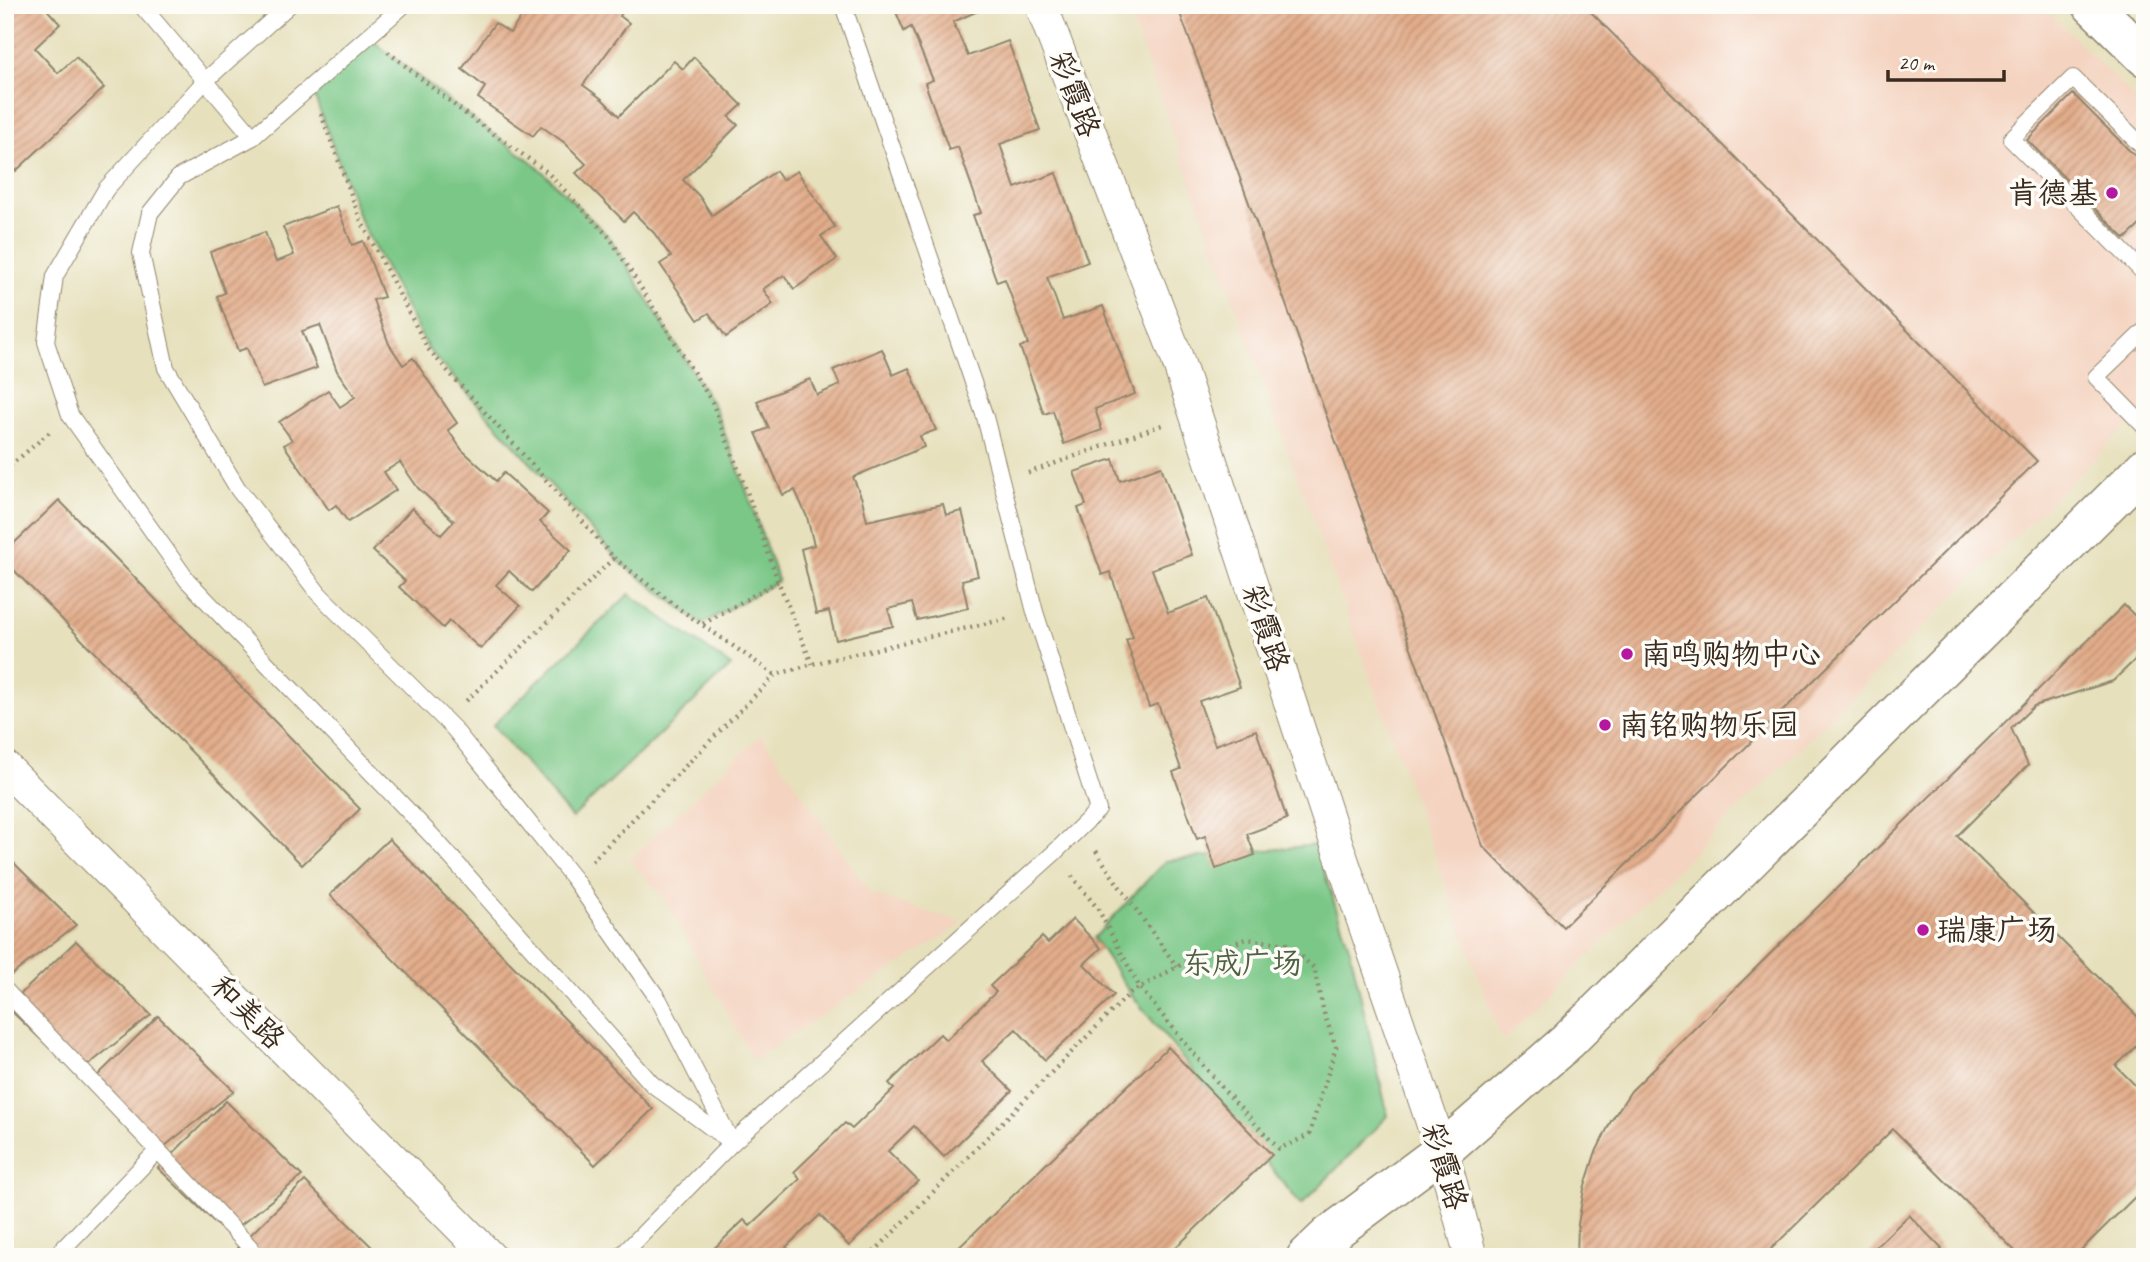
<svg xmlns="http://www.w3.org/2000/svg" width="2150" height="1262" viewBox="0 0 2150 1262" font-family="Caveat,'LXGW WenKai TC',sans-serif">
	<defs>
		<pattern id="building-hatch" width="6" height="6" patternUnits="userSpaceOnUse" patternTransform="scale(1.75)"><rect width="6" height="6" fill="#e3ad8b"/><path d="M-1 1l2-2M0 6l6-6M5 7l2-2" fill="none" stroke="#b98d71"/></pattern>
	</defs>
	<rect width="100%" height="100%" fill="#fdfcf7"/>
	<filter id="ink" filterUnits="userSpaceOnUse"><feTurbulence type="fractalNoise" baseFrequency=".0143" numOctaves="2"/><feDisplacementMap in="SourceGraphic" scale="14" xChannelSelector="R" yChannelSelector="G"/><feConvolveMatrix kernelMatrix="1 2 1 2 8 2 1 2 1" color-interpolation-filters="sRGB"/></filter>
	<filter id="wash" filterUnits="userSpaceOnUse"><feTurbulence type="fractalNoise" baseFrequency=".00686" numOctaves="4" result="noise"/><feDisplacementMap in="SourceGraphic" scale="28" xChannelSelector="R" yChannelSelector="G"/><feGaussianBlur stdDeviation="1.57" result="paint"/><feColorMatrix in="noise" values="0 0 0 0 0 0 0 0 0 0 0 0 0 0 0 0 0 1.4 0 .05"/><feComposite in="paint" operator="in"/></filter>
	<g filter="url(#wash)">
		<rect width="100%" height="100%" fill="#e6e0bc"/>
		<g fill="#f4d3c0">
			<path d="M 1126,5 L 2042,5 L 2145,109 L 2145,409 L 1502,1041 Z"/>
			<path d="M 761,735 L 871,894 L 963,923 L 753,1060 L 663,896 L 629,860 Z"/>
		</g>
		<g fill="#7ac787" stroke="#5a7852" stroke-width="2">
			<path d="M 368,37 L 463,112 L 536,165 L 610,238 L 715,408 L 747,492 L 778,581 L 702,624 L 621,563 L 428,349 L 361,222 L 311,87 Z"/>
			<path d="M 629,594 L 731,666 L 572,818 L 493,725 Z"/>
			<path d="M 1315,845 L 1350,950 L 1388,1116 L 1301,1205 L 1130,993 L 1094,938 L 1165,861 Z"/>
		</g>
		<g id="blocks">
			<g fill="url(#building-hatch)">
				<path d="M 10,5 L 43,5 L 60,24 L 35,48 L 58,73 L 76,57 L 104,88 L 16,171 L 5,160 L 5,10 Z"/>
				<path d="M 513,5 L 627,5 L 620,16 L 629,23 L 583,85 L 602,99 L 619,116 L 674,61 L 683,69 L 694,57 L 742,105 L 729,117 L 738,125 L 683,180 L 699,196 L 712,215 L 776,171 L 782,180 L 797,171 L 835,227 L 821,236 L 837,259 L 794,289 L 784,275 L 763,289 L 773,304 L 726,337 L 709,313 L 698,320 L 660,264 L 671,257 L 654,233 L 633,212 L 624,221 L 576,173 L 586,164 L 565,143 L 541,126 L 533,136 L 478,98 L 485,87 L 462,69 L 495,23 L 510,33 L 524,13 Z"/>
				<path d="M 893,5 L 991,5 L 953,22 L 968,56 L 1008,41 L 1040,130 L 1000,144 L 1015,188 L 1056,173 L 1088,262 L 1047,277 L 1055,298 L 1063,320 L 1103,306 L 1135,394 L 1095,409 L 1102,430 L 1064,444 L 1053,411 L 1044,414 L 1020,347 L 1028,344 L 1005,279 L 997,282 L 973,215 L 981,213 L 958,147 L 949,150 L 925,83 L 933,80 L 911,27 L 904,31 Z"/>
				<path d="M 1177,5 L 1584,5 L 2037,461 L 1563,927 L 1483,846 Z"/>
				<path d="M 2073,94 L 2145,166 L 2145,220 L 2125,239 L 2027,140 Z"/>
				<path d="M 337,206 L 352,245 L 363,241 L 384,297 L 373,300 L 389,344 L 403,365 L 413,358 L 457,423 L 448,430 L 462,450 L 496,481 L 504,473 L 548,513 L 540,522 L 571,550 L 532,592 L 509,571 L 496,585 L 520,606 L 481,649 L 449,621 L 443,628 L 399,587 L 405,581 L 373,551 L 412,508 L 441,535 L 454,521 L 418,488 L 400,462 L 384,472 L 396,490 L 348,522 L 336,505 L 329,510 L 284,445 L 292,440 L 279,422 L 328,390 L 340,407 L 355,397 L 337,371 L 320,325 L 302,331 L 317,368 L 262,388 L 247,348 L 238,351 L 217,296 L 225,293 L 210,252 L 265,232 L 276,262 L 294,255 L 283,227 Z"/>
				<path d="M 882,349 L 893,375 L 909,368 L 936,430 L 920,436 L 924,447 L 853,477 L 862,499 L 867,521 L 943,504 L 946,515 L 962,511 L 978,576 L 962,580 L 968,608 L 917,620 L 912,603 L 888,609 L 893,626 L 836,640 L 829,611 L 816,614 L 801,549 L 814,545 L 807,517 L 795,490 L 783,495 L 756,433 L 769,428 L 757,401 L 810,379 L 817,395 L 840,385 L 833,370 Z"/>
				<path d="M 1113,459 L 1120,481 L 1161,466 L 1192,555 L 1152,569 L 1168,613 L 1208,598 L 1240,687 L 1199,701 L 1215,745 L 1256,730 L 1287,819 L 1247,834 L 1255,855 L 1216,869 L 1205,836 L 1197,839 L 1173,772 L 1181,769 L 1158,704 L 1149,707 L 1126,640 L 1133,637 L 1110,572 L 1102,575 L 1078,508 L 1086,505 L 1074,472 Z"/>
				<path d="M 59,500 L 360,809 L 302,865 L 5,561 L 5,552 Z"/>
				<path d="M 2124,605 L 2145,626 L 2145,650 L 2113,681 L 2034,706 L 2011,728 L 2028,765 L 1957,836 L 2145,1024 L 2145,1037 L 2116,1066 L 2145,1095 L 2145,1187 L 2074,1257 L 2021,1257 L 1893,1129 L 1763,1257 L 1577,1257 L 1578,1224 L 1584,1189 L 1595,1154 L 1611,1121 L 1631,1091 Z"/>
				<path d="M 389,839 L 653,1109 L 595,1165 L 330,895 Z"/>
				<path d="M 5,854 L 76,925 L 5,980 Z"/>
				<path d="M 1073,919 L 1101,948 L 1084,964 L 1114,995 L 1045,1060 L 1016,1029 L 982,1061 L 1012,1091 L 944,1157 L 914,1126 L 888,1151 L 918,1181 L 849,1246 L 820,1215 L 786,1247 L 795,1257 L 705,1257 L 744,1220 L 750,1226 L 800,1179 L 794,1172 L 845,1123 L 852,1129 L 894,1089 L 889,1083 L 940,1034 L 946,1040 L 996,992 L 990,986 L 1042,937 L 1048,943 Z"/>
				<path d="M 76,941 L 151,1015 L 77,1074 L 7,1007 Z"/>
				<path d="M 158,1016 L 234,1091 L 160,1150 L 90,1083 Z"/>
				<path d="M 1168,1047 L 1272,1155 L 1166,1257 L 949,1257 Z"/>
				<path d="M 226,1101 L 302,1176 L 228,1235 L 158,1168 Z"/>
				<path d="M 305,1181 L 382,1257 L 246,1257 L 237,1248 Z"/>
				<path d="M 1909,1215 L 1942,1249 L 1933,1257 L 1865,1257 Z"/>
			</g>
		</g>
	</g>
	<g filter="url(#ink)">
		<use href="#blocks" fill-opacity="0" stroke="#90856d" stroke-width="2"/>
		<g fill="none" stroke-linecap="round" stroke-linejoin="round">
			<defs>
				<g id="service">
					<path d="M 141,5 L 253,137"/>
					<path d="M 289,5 L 205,81 L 106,189 L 55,276 L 46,342 L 70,415 L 187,580 L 434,838 L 652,1084 L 732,1143"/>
					<path d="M 404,5 L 253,137 L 179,177 L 150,213 L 141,253 L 166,368 L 238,489 L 319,594 L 454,729 L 574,879 L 659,1000 L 731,1141"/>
					<path d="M 2145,149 L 2073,78 L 2011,139 L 2145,274"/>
					<path d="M 2145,330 L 2096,377 L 2145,427"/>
					<path d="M 5,990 L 250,1247 L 256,1257"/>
					<path d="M 55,1257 L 158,1150"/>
					<path d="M 620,1257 L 732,1143 L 1054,853 L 1098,810 L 1035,612 L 985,417 L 843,5"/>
				</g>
				<g id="minor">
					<path d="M 1041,5 L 1176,355 L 1334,836 L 1442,1151 L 1471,1257"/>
					<path d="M 5,767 L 490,1257"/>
				</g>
				<path id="tertiary" d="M 1306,1257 L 1328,1236 L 1442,1151 L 1568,1041 L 2145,467"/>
				<path id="secondary" d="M 2092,5 L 2145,57"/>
			</defs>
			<use href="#service" stroke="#90856d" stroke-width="18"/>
			<use href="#minor" stroke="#90856d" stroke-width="34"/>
			<use href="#tertiary" stroke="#90856d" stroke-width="41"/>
			<use href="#secondary" stroke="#90856d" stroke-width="41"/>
			<g stroke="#90856d" stroke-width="4.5" stroke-dasharray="2 5" stroke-linecap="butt">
				<path d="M 388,52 L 463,112 L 547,172 L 610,238 L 712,402 L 747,492 L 778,581 L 812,664"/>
				<path d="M 321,114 L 361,221 L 428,349 L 563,499 L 614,558 L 464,703"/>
				<path d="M 5,470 L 50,432"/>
				<path d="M 1028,473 L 1162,425"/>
				<path d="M 614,558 L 681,610 L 775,675"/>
				<path d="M 703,624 L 778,581"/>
				<path d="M 1096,851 C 1121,891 1150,928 1177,967"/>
				<path d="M 592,861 L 775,675 L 812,664 L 1010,618"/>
				<path d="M 869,1257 L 1130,993 L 1195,957 L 1246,939 L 1287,944 L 1314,968 L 1324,1013 L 1336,1047 L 1309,1135 L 1279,1149 L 1223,1089 L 1140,988 L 1098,909 L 1071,875"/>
			</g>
			<use href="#service" stroke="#fff" stroke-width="16"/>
			<use href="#minor" stroke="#fff" stroke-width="32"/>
			<use href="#tertiary" stroke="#fff" stroke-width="38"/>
			<use href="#secondary" stroke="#fff" stroke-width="38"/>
		</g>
	</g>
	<g fill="#b5179e" stroke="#fdfcf7" stroke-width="2.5">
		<circle cx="2112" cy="193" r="7"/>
		<circle cx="1627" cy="654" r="7"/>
		<circle cx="1605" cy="725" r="7"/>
		<circle cx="1923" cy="930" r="7"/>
	</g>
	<g text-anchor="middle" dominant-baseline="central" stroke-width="7" stroke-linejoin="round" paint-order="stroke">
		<g font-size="30" fill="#3b2a1e" stroke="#fdfcf7">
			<text transform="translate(1075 94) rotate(69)">彩霞路</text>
			<text transform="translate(1266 628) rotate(72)">彩霞路</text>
			<text transform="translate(248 1012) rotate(45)">和美路</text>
			<text transform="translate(1445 1166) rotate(73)">彩霞路</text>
		</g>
		<g font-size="30" fill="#3b2a1e" stroke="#fdfcf7" text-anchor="start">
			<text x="2098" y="193" text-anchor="end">肯德基</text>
			<text x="1641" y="654">南鸣购物中心</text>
			<text x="1619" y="725">南铭购物乐园</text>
			<text x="1937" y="930">瑞康广场</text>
		</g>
		<g font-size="30" fill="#516143" stroke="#fdfcf7">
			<text x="1242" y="963">东成广场</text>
		</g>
	</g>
	<rect width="2150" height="1262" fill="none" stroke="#fdfcf7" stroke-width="28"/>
	<path d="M1888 70v10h116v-10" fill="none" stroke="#3b2a1e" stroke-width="3.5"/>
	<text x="1898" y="70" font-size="21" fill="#3b2a1e" stroke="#fdfcf7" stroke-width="5" paint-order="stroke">20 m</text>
</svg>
